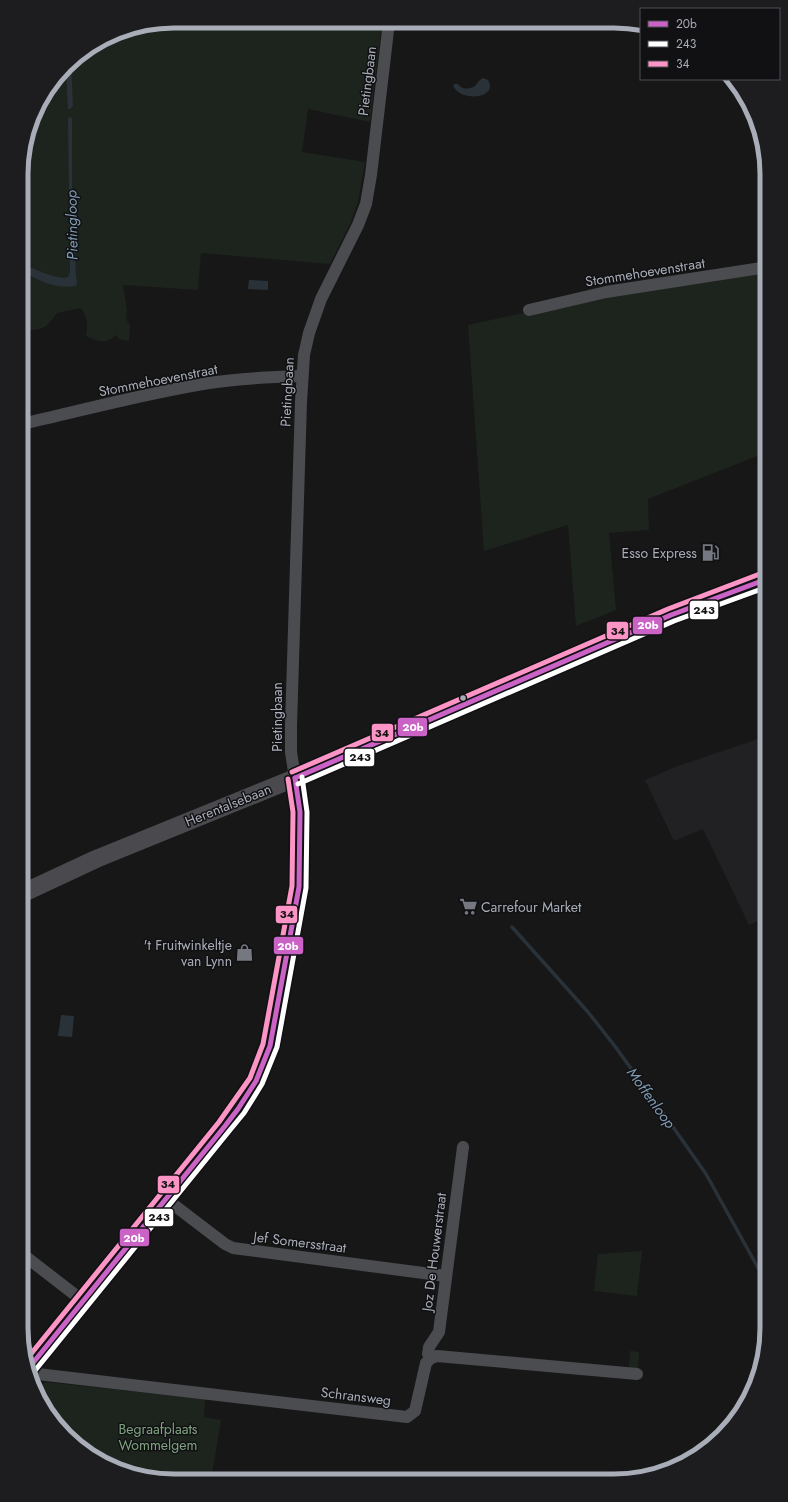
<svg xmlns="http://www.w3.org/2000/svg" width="788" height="1502" viewBox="0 0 788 1502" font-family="Jost,sans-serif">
	<rect width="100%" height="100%" fill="#171717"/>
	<g fill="#212123">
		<path d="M 767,377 L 767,447 L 764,440 L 763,416 Z"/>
		<path d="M 767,736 L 767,917 L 749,925 L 703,829 L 674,841 L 645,780 L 675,767 Z"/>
	</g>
	<g fill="#1d241e">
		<path d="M 174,21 L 382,22 L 370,122 L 308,109 L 302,152 L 365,162 L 358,202 L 351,222 L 330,264 L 201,253 L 198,290 L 123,285 L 127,310 L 126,319 L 130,325 L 129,341 L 119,339 L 116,335 C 106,345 97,341 86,336 C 88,324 88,319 81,308 L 57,313 C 49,324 46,329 32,330 C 28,331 26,332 22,330 L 22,155 L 37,106 L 73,59 L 116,33 Z"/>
		<path d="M 767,272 L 767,357 L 763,416 L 764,439 L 767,452 L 648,499 L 649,530 L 609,533 L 616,610 L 576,626 L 568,525 L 484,551 L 468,325 L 602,296 Z"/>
		<path d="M 642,1251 L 637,1296 L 594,1291 L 598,1254 Z"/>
		<path d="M 630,1351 L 639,1352 L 638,1370 L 629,1369 Z"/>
		<path d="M 45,1382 L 205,1399 L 204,1417 L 221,1420 L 211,1480 L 154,1480 L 115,1469 L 73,1443 L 47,1413 L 37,1392 Z"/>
		<path d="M 499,1473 L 499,1481 L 400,1480 L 401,1479 Z"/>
	</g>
	<g fill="#2a3239">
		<path d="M 71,62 L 73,106 L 70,109 L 68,109 L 66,68 Z"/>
		<path d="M 483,78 L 488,80 C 499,98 462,103 453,86 L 454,84 L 458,84 C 462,90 467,89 474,87 L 480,80 Z"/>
		<path d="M 68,117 L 72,118 L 72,185 L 76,278 L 77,281 L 76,286 C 53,289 42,281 22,272 L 22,263 C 31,268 59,281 68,277 L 70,272 Z"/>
		<path d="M 249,280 L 268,281 L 268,290 L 248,289 Z"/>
		<path d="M 61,1015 L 74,1016 L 72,1037 L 58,1036 Z"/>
	</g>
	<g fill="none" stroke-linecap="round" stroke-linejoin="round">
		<path stroke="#2a3239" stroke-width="3.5" d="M 512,927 L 588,1012 L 614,1045 L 659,1107 L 706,1174 L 767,1284"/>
		<g stroke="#4b4c50" stroke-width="12">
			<path d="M 529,310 L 606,292 L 767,267"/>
			<path d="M 22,424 C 84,410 146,393 209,383 C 239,378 271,377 302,376"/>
			<path d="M 295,778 L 291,752 L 291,726 L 301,402 L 304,355 L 309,333 L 321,299 L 358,225 L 366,204 L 371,175 L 389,22"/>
			<path d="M 166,1199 L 225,1244 L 233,1248 L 446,1276"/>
			<path d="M 21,1253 L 83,1301"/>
			<path d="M 431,1358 L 428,1354 L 429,1347 L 439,1332 L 463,1147"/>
			<path d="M 29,1373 L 407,1417 L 415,1411 L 426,1363 L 431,1358 L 437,1356 L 637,1374"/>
		</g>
		<path stroke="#4b4c50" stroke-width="16" d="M 28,1369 L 225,1126 L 238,1109 L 256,1081 L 270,1046 L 299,887 L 300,812 L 295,778"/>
		<path stroke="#4a4a4e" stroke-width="18" d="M 21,894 L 96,859 L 295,778 L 671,615 L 767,579"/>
		<defs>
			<g id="bus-1">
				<path d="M 295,778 L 671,615 L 767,579"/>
				<path d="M 28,1369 L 225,1126 L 238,1109 L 256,1081 L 270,1046 L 299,887 L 300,812 L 295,778"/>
			</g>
			<g id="bus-2">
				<path d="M 298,784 L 674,621 L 767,587"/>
				<path d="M 33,1373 L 230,1130 L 244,1113 L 262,1084 L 277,1047 L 306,888 L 307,812 L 302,777"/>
			</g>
			<g id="bus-3">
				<path d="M 292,772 L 668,609 L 765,572"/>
				<path d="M 26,1360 L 219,1122 L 250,1078 L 263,1044 L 292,886 L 293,812 L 288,779"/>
			</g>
		</defs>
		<use href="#bus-1" stroke="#111113" stroke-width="8"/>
		<use href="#bus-2" stroke="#111113" stroke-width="8"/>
		<use href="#bus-3" stroke="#111113" stroke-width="8"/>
		<use href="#bus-1" stroke="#cb63c6" stroke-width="5"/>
		<use href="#bus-2" stroke="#fff" stroke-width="5"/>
		<use href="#bus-3" stroke="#fc95c5" stroke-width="5"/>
	</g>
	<defs>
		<symbol id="fuel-bare" viewBox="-9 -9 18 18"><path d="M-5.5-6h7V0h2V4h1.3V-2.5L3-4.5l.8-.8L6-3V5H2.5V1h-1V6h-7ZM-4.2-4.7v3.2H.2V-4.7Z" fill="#757880" stroke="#111113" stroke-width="2.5" paint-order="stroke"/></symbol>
		<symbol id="supermarket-bare" viewBox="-9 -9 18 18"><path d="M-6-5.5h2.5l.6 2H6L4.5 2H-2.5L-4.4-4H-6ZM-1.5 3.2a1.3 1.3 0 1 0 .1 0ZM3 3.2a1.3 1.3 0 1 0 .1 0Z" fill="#757880" stroke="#111113" stroke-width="2.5" paint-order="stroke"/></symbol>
		<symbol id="shop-bare" viewBox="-9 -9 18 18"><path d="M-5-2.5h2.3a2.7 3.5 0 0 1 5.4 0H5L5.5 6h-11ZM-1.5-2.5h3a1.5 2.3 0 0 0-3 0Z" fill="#757880" stroke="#111113" stroke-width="2.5" paint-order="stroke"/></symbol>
	</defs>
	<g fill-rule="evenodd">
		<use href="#fuel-bare" x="698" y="540" width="25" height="25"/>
		<use href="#supermarket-bare" x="456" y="894" width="25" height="25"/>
		<use href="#shop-bare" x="232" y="940" width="25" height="25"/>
	</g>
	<circle fill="#a8adb8" stroke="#111113" stroke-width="1.5" cx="463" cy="698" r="3.5"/>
	<g text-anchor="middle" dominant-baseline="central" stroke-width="3" stroke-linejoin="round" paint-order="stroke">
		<g font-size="14" fill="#a8adb8" stroke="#111113">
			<text transform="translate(367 81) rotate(-83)">Pietingbaan</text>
			<text transform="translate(645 272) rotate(-9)">Stommehoevenstraat</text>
			<text transform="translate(158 380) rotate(-11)">Stommehoevenstraat</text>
			<text transform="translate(287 392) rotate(-87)">Pietingbaan</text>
			<text transform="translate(277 717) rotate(-90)">Pietingbaan</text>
			<text transform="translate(228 805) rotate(-22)">Herentalsebaan</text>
			<text transform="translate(300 1242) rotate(7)">Jef Somersstraat</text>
			<text transform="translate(434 1252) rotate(-83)">Joz De Houwerstraat</text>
			<text transform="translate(356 1396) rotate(7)">Schransweg</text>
		</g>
		<g font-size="14" fill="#a8adb8" stroke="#111113" text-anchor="end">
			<text x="697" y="553">Esso Express</text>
			<text x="481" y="907" text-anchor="start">Carrefour Market</text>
			<text x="232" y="945">'t Fruitwinkeltje<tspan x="232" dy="16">van Lynn</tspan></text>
		</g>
		<g font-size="14" fill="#7fa381" stroke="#111113">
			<text x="158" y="1429">Begraafplaats<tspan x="158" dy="16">Wommelgem</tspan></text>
		</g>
		<g font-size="15" font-style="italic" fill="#7f9bb3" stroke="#111113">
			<text transform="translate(72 225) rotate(-91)">Pietingloop</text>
			<text transform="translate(651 1098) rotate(54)">Moffenloop</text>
		</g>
	</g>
	<path d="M0 0H788V1502H0ZM174 28H614A146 146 0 0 1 760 174V1328A146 146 0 0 1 614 1474H174A146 146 0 0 1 28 1328V174A146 146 0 0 1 174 28Z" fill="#1d1d20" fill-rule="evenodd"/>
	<path fill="none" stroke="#a8adb8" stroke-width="5" d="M174 28H614A146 146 0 0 1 760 174V1328A146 146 0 0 1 614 1474H174A146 146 0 0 1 28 1328V174A146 146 0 0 1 174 28Z"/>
	<g stroke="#111113" stroke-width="1.5">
		<rect x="689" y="600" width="30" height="20" rx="4" fill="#fff"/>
		<rect x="632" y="616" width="31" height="19" rx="4" fill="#cb63c6"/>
		<rect x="606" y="621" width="23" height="19" rx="4" fill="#fc95c5"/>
		<rect x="397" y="717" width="31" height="20" rx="4" fill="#cb63c6"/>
		<rect x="371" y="723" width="23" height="19" rx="4" fill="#fc95c5"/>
		<rect x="344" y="748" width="31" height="19" rx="4" fill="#fff"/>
		<rect x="275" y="905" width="23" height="19" rx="4" fill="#fc95c5"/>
		<rect x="273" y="936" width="31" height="19" rx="4" fill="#cb63c6"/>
		<rect x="157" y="1175" width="23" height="19" rx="4" fill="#fc95c5"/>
		<rect x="144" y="1208" width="30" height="19" rx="4" fill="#fff"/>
		<rect x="119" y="1228" width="31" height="19" rx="4" fill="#cb63c6"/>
	</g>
	<g font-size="11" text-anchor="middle" font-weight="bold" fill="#fff">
		<text x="648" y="629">20b</text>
		<text x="413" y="731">20b</text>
		<text x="288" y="950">20b</text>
		<text x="134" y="1242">20b</text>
	</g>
	<g font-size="11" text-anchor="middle" font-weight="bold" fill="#111">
		<text x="704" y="614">243</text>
		<text x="618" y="635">34</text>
		<text x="382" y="737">34</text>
		<text x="360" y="761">243</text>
		<text x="287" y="918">34</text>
		<text x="168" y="1188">34</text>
		<text x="159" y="1221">243</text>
	</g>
	<rect x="640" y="8" width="140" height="72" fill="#111113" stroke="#4d4f55"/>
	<rect x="648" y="21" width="20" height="6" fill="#cb63c6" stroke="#4d4f55"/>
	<text x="676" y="28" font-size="12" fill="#a8adb8">20b</text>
	<rect x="648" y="41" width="20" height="6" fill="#ffffff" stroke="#4d4f55"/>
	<text x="676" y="48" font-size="12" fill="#a8adb8">243</text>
	<rect x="648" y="61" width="20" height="6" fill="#fc95c5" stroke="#4d4f55"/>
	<text x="676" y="68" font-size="12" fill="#a8adb8">34</text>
</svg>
